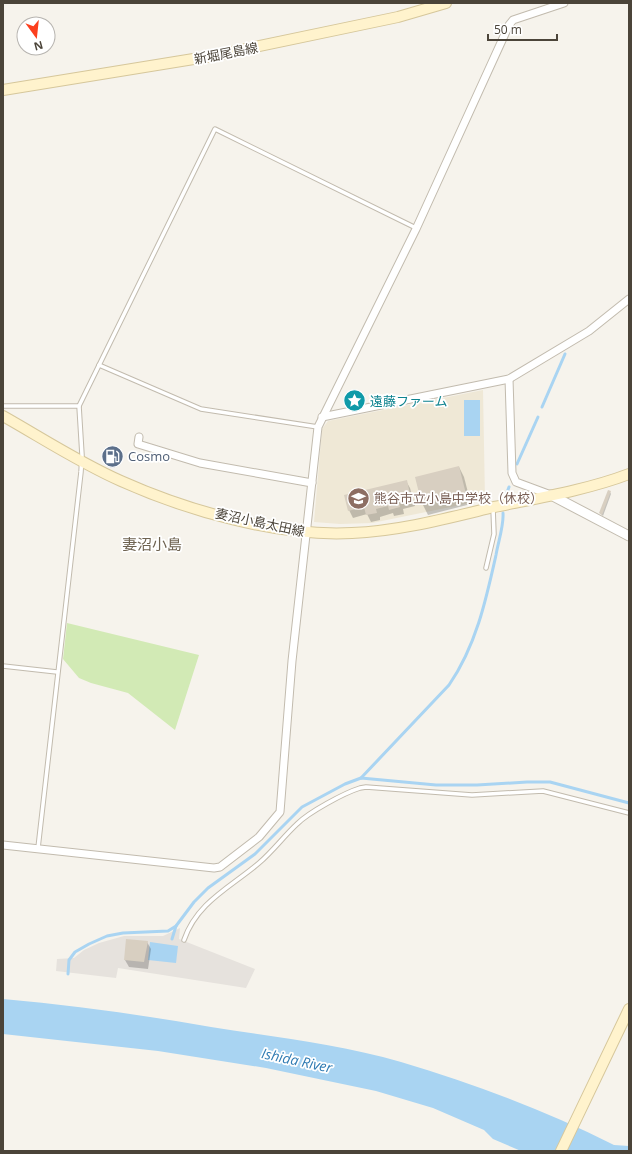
<svg xmlns="http://www.w3.org/2000/svg" width="632" height="1154" viewBox="0 0 632 1154" font-family="'Open Sans','Noto Sans JP',sans-serif">
	<rect width="100%" height="100%" fill="#f6f3ec"/>
	<path fill="#e6e2dd" d="M 180,928 L 179,939 L 255,969 L 246,988 L 118,968 L 116,978 L 56,971 L 57,959 L 74,958 L 84,950 L 99,943 L 124,936 L 163,936 Z"/>
	<path fill="#efe8d6" d="M 483,390 L 485,500 L 372,523 L 340,524 L 314,522 L 322,429 L 328,421 Z"/>
	<path fill="#d2eab5" d="M 67,623 L 199,655 L 175,730 L 128,693 L 91,683 L 79,678 L 63,659 Z"/>
	<g fill="#a9d4f2">
		<rect x="464" y="400" width="16" height="36"/>
		<path d="M 150,942 L 178,946 L 176,963 L 148,960 Z"/>
		<path d="M 3,999 C 73,1005 142,1015 211,1027 C 274,1037 339,1044 401,1062 C 475,1084 546,1111 614,1145 L 629,1146 L 629,1151 L 521,1151 L 493,1139 L 484,1130 L 433,1108 L 376,1091 L 266,1068 L 158,1051 L 3,1034 Z"/>
	</g>
	<g fill="#0003">
		<path d="M 459,467 L 464,477 L 471,504 L 428,515 L 423,505 L 416,478 Z"/>
		<path d="M 406,481 L 410,488 L 415,506 L 403,509 L 404,514 L 394,516 L 393,513 L 380,517 L 380,520 L 371,522 L 367,514 L 353,518 L 349,510 Z"/>
		<path d="M 610,492 L 611,494 L 603,516 L 600,513 Z"/>
		<path d="M 147,942 L 151,949 L 148,969 L 129,967 L 125,960 Z"/>
	</g>
	<g fill="none" stroke-linecap="round" stroke-linejoin="round">
		<g stroke="#a9d4f2" stroke-width="3">
			<path d="M 542,407 L 565,354"/>
			<path d="M 517,464 L 538,417"/>
			<path d="M 506,495 L 509,487"/>
			<path d="M 361,778 L 449,685 C 476,646 486,600 496,555 C 498,542 504,526 503,513"/>
			<path d="M 172,939 L 176,926"/>
			<path d="M 68,974 L 69,960 L 75,952 L 89,944 L 107,936 L 123,933 L 168,931 L 176,926 L 194,902 L 208,888 L 255,854 L 302,807 L 345,784 L 361,778 L 436,785 L 477,785 L 527,782 L 550,782 L 629,803"/>
		</g>
	</g>
	<g fill="#d8cfc1">
		<path d="M 459,466 L 466,494 L 422,505 L 415,477 Z"/>
		<path d="M 407,480 L 411,499 L 399,502 L 400,507 L 389,510 L 388,506 L 376,509 L 377,513 L 366,515 L 364,507 L 348,511 L 344,495 Z"/>
		<path d="M 608,490 L 611,491 L 602,515 L 599,513 Z"/>
		<path d="M 126,939 L 148,941 L 144,962 L 124,960 Z"/>
	</g>
	<g fill="none" stroke-linecap="round" stroke-linejoin="round">
		<defs>
			<g id="service">
				<path d="M 99,365 L 201,409 L 318,427"/>
				<path d="M 3,406 L 79,406"/>
				<path d="M 486,568 L 494,534 L 493,508"/>
				<path d="M 3,666 L 57,672"/>
				<path d="M 38,848 L 81,472 L 82,455 L 79,406 L 215,129 L 416,228"/>
				<path d="M 184,940 C 197,902 231,887 259,863 C 273,851 284,836 297,824 C 309,812 344,793 360,788 L 366,787 L 472,795 L 543,791 L 629,813"/>
			</g>
			<g id="minor">
				<path d="M 509,379 L 512,473 L 516,482 L 551,495"/>
				<path d="M 322,417 L 509,379 L 589,331 L 629,299"/>
				<path d="M 139,437 L 138,444 L 200,463 L 312,483"/>
				<path d="M 3,845 L 214,868 L 220,867 L 259,837 L 280,812 L 292,661 L 318,427 L 416,229 L 509,25 L 513,20 L 564,3"/>
			</g>
			<path id="tertiary" d="M 551,495 L 629,536"/>
			<g id="secondary">
				<path d="M 3,90 L 212,56 L 398,17 L 446,3"/>
				<path d="M 3,416 C 42,438 80,463 121,481 C 188,511 279,537 352,533 C 400,531 448,518 494,507 C 538,498 587,490 629,474"/>
				<path d="M 561,1151 L 629,1009"/>
			</g>
		</defs>
		<use href="#service" stroke="#c2bbae" stroke-width="5.5"/>
		<use href="#minor" stroke="#c2bbae" stroke-width="9"/>
		<use href="#tertiary" stroke="#c2bbae" stroke-width="11"/>
		<use href="#secondary" stroke="#d6c79b" stroke-width="12"/>
		<use href="#service" stroke="#fff" stroke-width="3.5"/>
		<use href="#minor" stroke="#fff" stroke-width="7"/>
		<use href="#tertiary" stroke="#fff" stroke-width="9"/>
		<use href="#secondary" stroke="#fff3cd" stroke-width="10"/>
	</g>
	<defs>
		<symbol id="sight-disc" viewBox="-11 -11 22 22"><circle r="9.5" fill="#0f9aa8" stroke="#fff"/><path d="M0-6L1.8-2.2L6-1.7L2.9 1.2L3.7 5.4L0 3.3L-3.7 5.4L-2.9 1.2L-6-1.7L-1.8-2.2Z" fill="#fff"/></symbol>
		<symbol id="fuel-disc" viewBox="-11 -11 22 22"><circle r="9.5" fill="#5c6f8a" stroke="#fff"/><path d="M-5.5-6h7V0h2V4h1.3V-2.5L3-4.5l.8-.8L6-3V5H2.5V1h-1V6h-7ZM-4.2-4.7v3.2H.2V-4.7Z" fill="#fff"/></symbol>
		<symbol id="school-disc" viewBox="-11 -11 22 22"><circle r="9.5" fill="#8d6e63" stroke="#fff"/><path d="M0-5L7-2L0 1L-7-2ZM-4 1L0 2.5L4 1V4Q0 6-4 4Z" fill="#fff"/></symbol>
	</defs>
	<g fill-rule="evenodd">
		<use href="#sight-disc" x="342" y="388" width="25" height="25"/>
		<use href="#fuel-disc" x="100" y="444" width="25" height="25"/>
		<use href="#school-disc" x="346" y="486" width="25" height="25"/>
	</g>
	<g text-anchor="middle" dominant-baseline="central" stroke-width="3.5" stroke-linejoin="round" paint-order="stroke">
		<g font-size="13" fill="#4b4439" stroke="#fff">
			<text transform="translate(226 53) rotate(-11)">新堀尾島線</text>
			<text transform="translate(260 522) rotate(12)">妻沼小島太田線</text>
		</g>
		<g font-size="13" fill="#0d838f" stroke="#fff" text-anchor="start">
			<text x="370" y="401">遠藤ファーム</text>
		</g>
		<g font-size="13" fill="#4e5e75" stroke="#fff" text-anchor="start">
			<text x="128" y="456">Cosmo</text>
		</g>
		<g font-size="13" fill="#785e54" stroke="#fff" text-anchor="start">
			<text x="374" y="498">熊谷市立小島中学校（休校）</text>
		</g>
		<g font-size="14" font-style="italic" fill="#2e7ab2" stroke="#fff">
			<text transform="translate(297 1060) rotate(12)">Ishida River</text>
		</g>
		<g font-size="15" fill="#6e6250" stroke="#fff">
			<text x="152" y="544">妻沼小島</text>
		</g>
	</g>
	<rect width="632" height="1154" fill="none" stroke="#4b4439" stroke-width="8"/>
	<g transform="translate(36 36) rotate(165)"><circle r="19" fill="#ffffff" stroke="#b7b4b0"/>
	<path d="M0-3L7 15L0 10L-7 15Z" fill="#fc3f1d"/>
	<text y="-6" font-size="11" font-weight="bold" text-anchor="middle" fill="#4b4439">N</text>
	</g>
	<path d="M488 34v6h69v-6" fill="none" stroke="#4b4439" stroke-width="2"/>
	<text x="494" y="34" font-size="12" fill="#4b4439" stroke="#ffffff" stroke-width="3" paint-order="stroke">50 m</text>
</svg>
